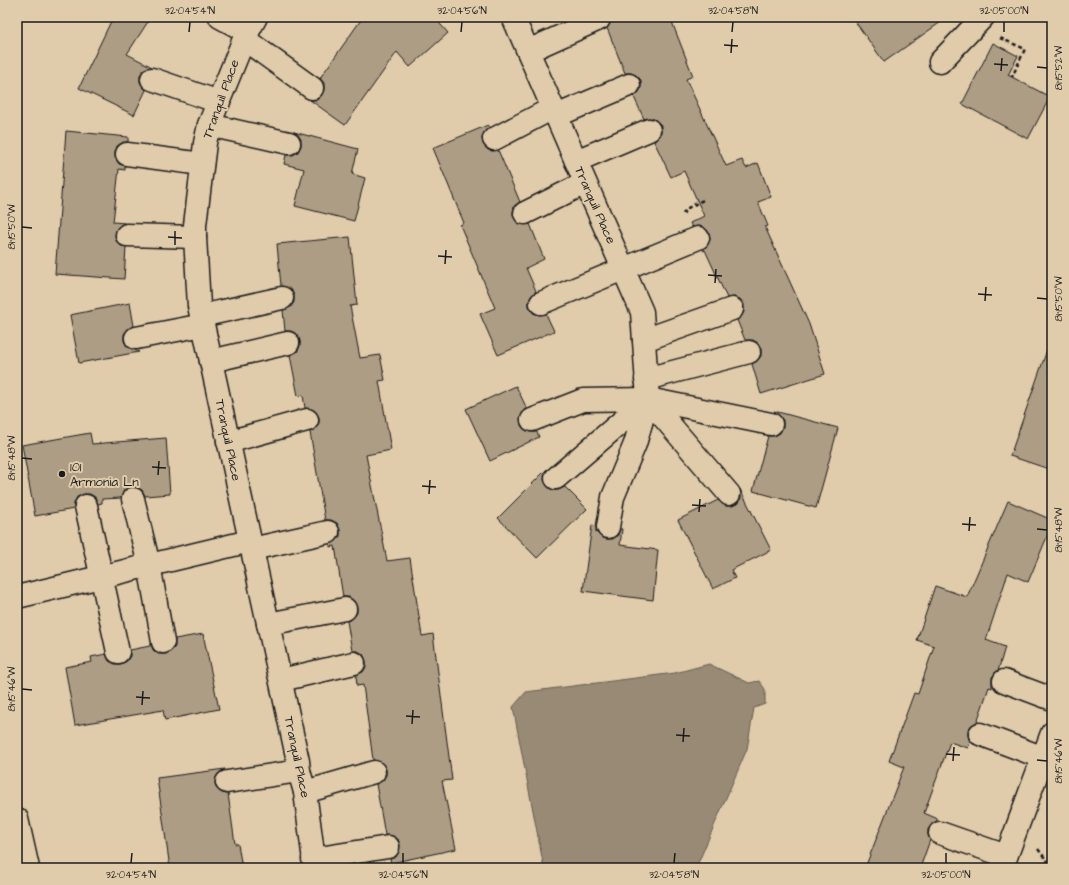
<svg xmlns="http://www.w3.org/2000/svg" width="1069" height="885" viewBox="0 0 1069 885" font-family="'Architects Daughter',sans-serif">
	<rect width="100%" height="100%" fill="#e0cbaa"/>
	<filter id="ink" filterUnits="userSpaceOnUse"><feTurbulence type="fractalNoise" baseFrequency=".025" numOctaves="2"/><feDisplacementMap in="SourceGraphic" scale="8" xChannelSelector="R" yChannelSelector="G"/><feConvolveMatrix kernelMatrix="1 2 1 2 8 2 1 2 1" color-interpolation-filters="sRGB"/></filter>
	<g filter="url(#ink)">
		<path fill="#988a75" stroke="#665e51" d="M 709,664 L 749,683 L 759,681 L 765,689 L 765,704 L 754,708 L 747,749 L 696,868 L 544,868 L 513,707 L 526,692 L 675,673 Z"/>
		<g fill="#ad9d85" stroke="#1c1c1c">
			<path d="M 113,17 L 151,17 L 127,54 L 152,67 L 144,69 L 140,75 L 140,82 L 146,90 L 134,115 L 79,88 Z"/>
			<path d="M 363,17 L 434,17 L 448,33 L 410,67 L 397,52 L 345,125 L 310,100 L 317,100 L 322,95 L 324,90 L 324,83 L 320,78 Z"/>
			<path d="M 611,17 L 670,17 L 693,76 L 686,79 L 726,166 L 742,160 L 746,168 L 758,163 L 771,197 L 758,202 L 768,226 L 765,227 L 809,324 L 825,374 L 761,394 L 752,364 L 757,361 L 761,356 L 761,348 L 758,343 L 753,340 L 745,340 L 737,320 L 744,312 L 744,304 L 740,299 L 735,297 L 727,298 L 705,250 L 703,251 L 710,240 L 709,233 L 705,228 L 699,226 L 692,227 L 690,223 L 704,216 L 684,171 L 671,177 L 654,141 L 659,137 L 661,132 L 661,125 L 656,120 L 650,118 L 644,119 L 634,97 L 639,92 L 641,87 L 641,80 L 636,75 L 631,73 L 625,73 L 607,28 L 611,21 Z"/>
			<path d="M 852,17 L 948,17 L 884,62 Z"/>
			<path d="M 993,43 L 1018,56 L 1008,75 L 1050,97 L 1028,139 L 962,104 Z"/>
			<path d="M 488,125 L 489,128 L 484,132 L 482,138 L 483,144 L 488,150 L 498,150 L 520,202 L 514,206 L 513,213 L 514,218 L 518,224 L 530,224 L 544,259 L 526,268 L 536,291 L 531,296 L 529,301 L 529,307 L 533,313 L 539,315 L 546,314 L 554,331 L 498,355 L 480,314 L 495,308 L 460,225 L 464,223 L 433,148 Z"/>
			<path d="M 66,131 L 128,137 L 128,142 L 123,142 L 117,146 L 115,153 L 115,158 L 119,164 L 125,166 L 125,170 L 119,169 L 113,222 L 125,223 L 117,228 L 115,235 L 116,241 L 121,246 L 126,247 L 124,279 L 55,274 Z"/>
			<path d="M 294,132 L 358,149 L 352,174 L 365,178 L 354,221 L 295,206 L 304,169 L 284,164 L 286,155 L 293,155 L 298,152 L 301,146 L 301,139 Z"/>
			<path d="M 350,237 L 357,305 L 350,306 L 360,358 L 380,355 L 385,380 L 379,381 L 391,450 L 366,455 L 387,561 L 410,558 L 422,636 L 433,634 L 452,780 L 442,781 L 456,849 L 391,863 L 390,859 L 396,857 L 399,852 L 400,845 L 398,839 L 393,836 L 385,835 L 376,784 L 383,780 L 386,775 L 386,769 L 382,763 L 373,760 L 363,685 L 357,686 L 356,675 L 363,672 L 366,667 L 366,661 L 363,654 L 358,651 L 352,651 L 347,621 L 353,618 L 357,613 L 357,607 L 354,601 L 349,597 L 343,597 L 335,546 L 330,547 L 330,544 L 336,541 L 340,536 L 340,530 L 337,523 L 331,520 L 325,520 L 310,432 L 316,428 L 319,423 L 319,417 L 315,411 L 305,408 L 303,395 L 298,396 L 290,355 L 297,352 L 300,346 L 300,341 L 297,334 L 291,331 L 285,331 L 283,310 L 291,307 L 294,302 L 294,296 L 291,289 L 281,286 L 277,244 Z"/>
			<path d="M 130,303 L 134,326 L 128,329 L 124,334 L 124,341 L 127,346 L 139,352 L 79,363 L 70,315 Z"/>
			<path d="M 1048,347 L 1052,347 L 1052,470 L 1010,456 Z"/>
			<path d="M 516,386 L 527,409 L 520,418 L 521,425 L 524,429 L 530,432 L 537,432 L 539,437 L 490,461 L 466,409 Z"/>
			<path d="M 774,411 L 838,428 L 816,508 L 753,491 L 768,436 L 775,436 L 780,433 L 783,427 L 783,420 Z"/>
			<path d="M 90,433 L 92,444 L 166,438 L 170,494 L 145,496 L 142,490 L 136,487 L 130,487 L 124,490 L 121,498 L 102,499 L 102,503 L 98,504 L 95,497 L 90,494 L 84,494 L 77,497 L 74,503 L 74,509 L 35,516 L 22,445 Z"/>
			<path d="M 547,469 L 544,480 L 547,486 L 552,490 L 558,490 L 565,487 L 587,509 L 537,558 L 498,518 Z"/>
			<path d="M 740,489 L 771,550 L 731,570 L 735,578 L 713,589 L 678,520 L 718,500 L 725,506 L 732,506 L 737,504 L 741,498 Z"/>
			<path d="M 1008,501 L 1052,520 L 1052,525 L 1028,582 L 1008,573 L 986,640 L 1005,647 L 998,671 L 992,677 L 992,688 L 989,687 L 977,722 L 972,725 L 968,729 L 968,736 L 970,742 L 968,748 L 950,742 L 924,813 L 938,819 L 928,829 L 928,835 L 930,840 L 920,868 L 865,868 L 904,767 L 889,761 L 914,693 L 918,694 L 934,646 L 917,640 L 935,586 L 967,597 Z"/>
			<path d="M 592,525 L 596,526 L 596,532 L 600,536 L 606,539 L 613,539 L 618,535 L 620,529 L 622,529 L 620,545 L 658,550 L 653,600 L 583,591 Z"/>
			<path d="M 203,634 L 219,709 L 165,720 L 163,710 L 75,725 L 65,667 L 92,662 L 91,657 L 106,654 L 109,661 L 115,664 L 121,664 L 127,661 L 130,656 L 130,650 L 150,646 L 151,644 L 153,650 L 158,654 L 166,654 L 171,651 L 175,647 L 175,639 Z"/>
			<path d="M 225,769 L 220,772 L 216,777 L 215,784 L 218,790 L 222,793 L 228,794 L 235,844 L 238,844 L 242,868 L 170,868 L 157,778 Z"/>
		</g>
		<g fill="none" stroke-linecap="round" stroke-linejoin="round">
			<defs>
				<g id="minor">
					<path d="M 220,17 L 248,32"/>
					<path d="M 256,17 L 244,39 L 209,125 L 205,143 L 195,225 L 195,237 L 199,306 L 298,761 L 299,771 L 305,792 L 315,868"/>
					<path d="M 513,17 L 642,312 L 648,399 L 635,444 L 613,497 L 608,527"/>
					<path d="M 244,39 L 312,88"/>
					<path d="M 528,51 L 599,19"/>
					<path d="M 940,62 L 983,17"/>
					<path d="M 152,79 L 219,102"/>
					<path d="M 556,116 L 629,85"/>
					<path d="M 209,125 L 289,143"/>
					<path d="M 494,139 L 553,108"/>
					<path d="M 127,154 L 202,164"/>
					<path d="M 576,161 L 649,130"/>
					<path d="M 525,213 L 585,183"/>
					<path d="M 127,235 L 195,237"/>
					<path d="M 541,303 L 698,238"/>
					<path d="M 201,316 L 282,298"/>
					<path d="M 136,338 L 203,325"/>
					<path d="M 644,340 L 732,309"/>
					<path d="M 211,361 L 288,343"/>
					<path d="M 646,379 L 749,352"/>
					<path d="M 648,399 L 729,494"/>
					<path d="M 532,420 L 583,400 L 648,399 L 771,424"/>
					<path d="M 228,442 L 307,420"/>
					<path d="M 556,478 L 648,399"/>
					<path d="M 133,499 L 149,565 L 163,642"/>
					<path d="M 86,506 L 118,652"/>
					<path d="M 252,549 L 328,532"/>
					<path d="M 17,597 L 250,541"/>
					<path d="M 268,624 L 345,609"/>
					<path d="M 281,680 L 354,663"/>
					<path d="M 1004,681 L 1052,699"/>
					<path d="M 980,734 L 1052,761"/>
					<path d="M 227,782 L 299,771"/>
					<path d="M 305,792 L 374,772"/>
					<path d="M 17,819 L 28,868"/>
					<path d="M 940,833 L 1006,856"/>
					<path d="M 313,859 L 388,847"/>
					<path d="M 1002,868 L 1052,733"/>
				</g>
			</defs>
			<use href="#minor" stroke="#1c1c1c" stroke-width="25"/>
			<g stroke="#1c1c1c" stroke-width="2.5" stroke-dasharray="4 3" stroke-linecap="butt">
				<path d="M 1000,38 L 1025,49 L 1012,77"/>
				<path d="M 683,214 L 686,209 L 703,200"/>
				<path d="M 1038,849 L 1048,862 L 1052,865"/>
			</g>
			<use href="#minor" stroke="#e0cbaa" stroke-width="22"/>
		</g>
	</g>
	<path fill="none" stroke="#1c1c1c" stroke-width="1.5" d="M 189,32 L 190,22M 461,32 L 462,22M 732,32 L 733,22M 1004,32 L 1004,22M 724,45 L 738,46M 731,53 L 732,39M 994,64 L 1008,65M 1037,67 L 1047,68M 1001,71 L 1002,58M 22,227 L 32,228M 168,237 L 182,238M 175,245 L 175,231M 438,256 L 452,257M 445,264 L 446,250M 708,275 L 722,276M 715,283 L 716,269M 978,294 L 992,295M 1037,298 L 1047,299M 985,301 L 986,287M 22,458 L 32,459M 152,467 L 166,468M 158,475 L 159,461M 422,486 L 436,487M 429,494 L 430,480M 692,505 L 706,506M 699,512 L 700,499M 962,524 L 976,525M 1037,529 L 1047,530M 969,531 L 970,517M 22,689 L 32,690M 136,697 L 150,698M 142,705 L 143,691M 406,716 L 420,717M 412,724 L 413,710M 676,735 L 690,736M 683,742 L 684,728M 946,754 L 960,755M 1037,760 L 1047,761M 953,761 L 954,747M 131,863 L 132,853M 403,863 L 403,853M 674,863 L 675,853M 946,863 L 946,853"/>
	<circle fill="#1c1c1c" stroke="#e0cbaa" stroke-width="1.5" cx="62" cy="474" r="4"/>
	<g text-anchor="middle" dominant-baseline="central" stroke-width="4" stroke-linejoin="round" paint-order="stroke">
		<g font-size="13" fill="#1c1c1c" stroke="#e0cbaa">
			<text transform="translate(221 99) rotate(-70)">Tranquil Place</text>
			<text transform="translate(595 205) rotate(66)">Tranquil Place</text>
			<text transform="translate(228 440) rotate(78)">Tranquil Place</text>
			<text transform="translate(297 757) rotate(78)">Tranquil Place</text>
		</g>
		<g font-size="13" fill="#1c1c1c" stroke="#e0cbaa" text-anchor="start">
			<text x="70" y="467">101<tspan x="70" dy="15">Armonia Ln</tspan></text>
		</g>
	</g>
	<rect width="1069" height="885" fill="none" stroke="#e0cbaa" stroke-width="44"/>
	<rect x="22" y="22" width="1025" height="841" fill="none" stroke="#1c1c1c" stroke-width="1.5"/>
	<g font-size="10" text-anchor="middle" fill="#1c1c1c">
		<text x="190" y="14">32°04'54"N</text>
		<text x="462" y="14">32°04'56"N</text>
		<text x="733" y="14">32°04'58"N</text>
		<text x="1004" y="14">32°05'00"N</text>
		<text transform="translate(1058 68) rotate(-90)" y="4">81°15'52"W</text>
		<text transform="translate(11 227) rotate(-90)" y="4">81°15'50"W</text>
		<text transform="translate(1058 299) rotate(-90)" y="4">81°15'50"W</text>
		<text transform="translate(11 458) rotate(-90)" y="4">81°15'48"W</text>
		<text transform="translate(1058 530) rotate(-90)" y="4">81°15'48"W</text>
		<text transform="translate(11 689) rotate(-90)" y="4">81°15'46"W</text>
		<text transform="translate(1058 761) rotate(-90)" y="4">81°15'46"W</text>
		<text x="131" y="878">32°04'54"N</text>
		<text x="403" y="878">32°04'56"N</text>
		<text x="674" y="878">32°04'58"N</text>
		<text x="946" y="878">32°05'00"N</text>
	</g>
</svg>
